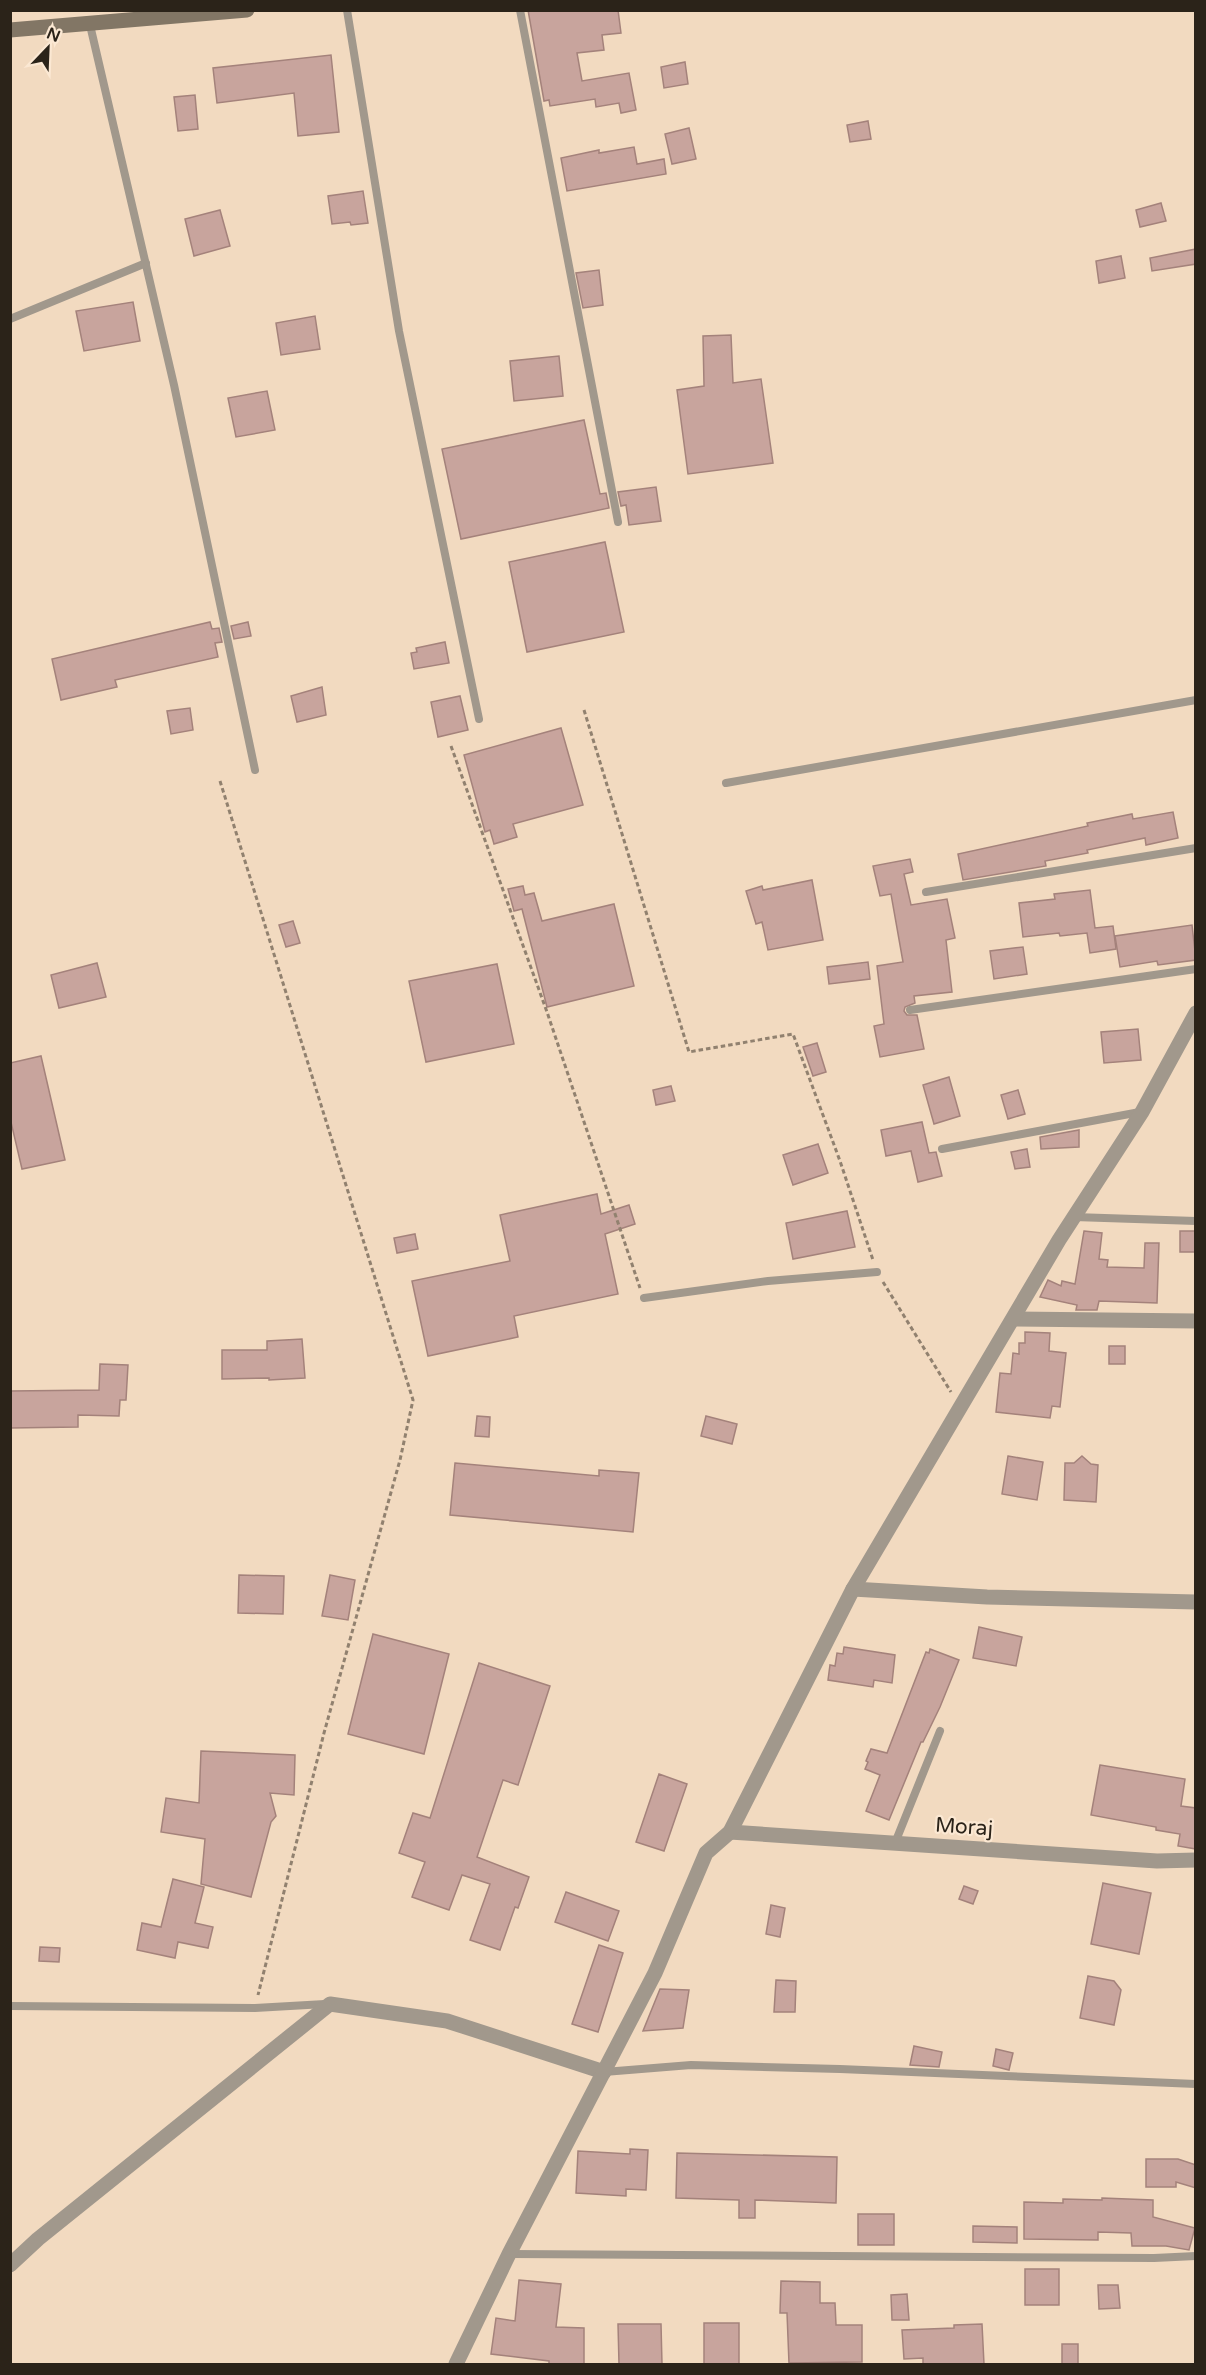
<svg xmlns="http://www.w3.org/2000/svg" width="1206" height="2375" viewBox="0 0 1206 2375" font-family="'Varela Round',sans-serif">
	<rect width="100%" height="100%" fill="#f2dac0"/>
	<g fill="#c8a49d" stroke="#a4827b" stroke-width="1.5">
		<path d="M 528,10 L 618,10 L 621,33 L 602,35 L 604,50 L 577,53 L 582,81 L 629,73 L 636,110 L 621,113 L 619,103 L 596,107 L 595,99 L 550,106 L 549,100 L 544,101 Z"/>
		<path d="M 331,55 L 339,132 L 298,136 L 294,93 L 217,103 L 213,68 Z"/>
		<path d="M 685,62 L 688,84 L 664,88 L 661,67 Z"/>
		<path d="M 195,95 L 198,129 L 178,131 L 174,97 Z"/>
		<path d="M 868,121 L 871,139 L 850,142 L 847,125 Z"/>
		<path d="M 689,128 L 696,159 L 672,164 L 665,134 Z"/>
		<path d="M 634,147 L 637,164 L 664,159 L 666,174 L 567,191 L 561,158 L 599,150 L 599,153 Z"/>
		<path d="M 363,191 L 368,223 L 351,225 L 350,222 L 332,224 L 328,196 Z"/>
		<path d="M 1161,203 L 1166,221 L 1140,227 L 1136,210 Z"/>
		<path d="M 220,210 L 230,246 L 194,256 L 185,219 Z"/>
		<path d="M 1196,249 L 1196,264 L 1152,271 L 1150,258 Z"/>
		<path d="M 1121,256 L 1125,278 L 1099,283 L 1096,261 Z"/>
		<path d="M 599,270 L 603,305 L 583,308 L 576,273 Z"/>
		<path d="M 133,302 L 140,341 L 84,351 L 76,311 Z"/>
		<path d="M 315,316 L 320,349 L 281,355 L 276,323 Z"/>
		<path d="M 731,335 L 733,383 L 761,379 L 773,463 L 688,474 L 677,390 L 704,386 L 703,336 Z"/>
		<path d="M 559,356 L 563,396 L 514,401 L 510,361 Z"/>
		<path d="M 267,391 L 275,430 L 236,437 L 228,398 Z"/>
		<path d="M 584,420 L 600,494 L 606,493 L 609,508 L 461,539 L 442,449 Z"/>
		<path d="M 656,487 L 661,521 L 629,525 L 626,505 L 621,506 L 618,492 Z"/>
		<path d="M 605,542 L 624,632 L 527,652 L 509,562 Z"/>
		<path d="M 210,622 L 212,629 L 219,628 L 222,642 L 215,643 L 218,657 L 115,680 L 117,687 L 61,700 L 52,659 Z"/>
		<path d="M 248,622 L 251,636 L 234,639 L 231,626 Z"/>
		<path d="M 445,642 L 449,663 L 414,669 L 411,653 L 417,652 L 416,648 Z"/>
		<path d="M 322,687 L 326,715 L 297,722 L 291,696 Z"/>
		<path d="M 460,696 L 468,730 L 438,737 L 431,702 Z"/>
		<path d="M 190,708 L 193,730 L 171,734 L 167,711 Z"/>
		<path d="M 561,728 L 583,805 L 513,824 L 517,837 L 494,844 L 490,830 L 485,832 L 464,755 Z"/>
		<path d="M 1173,812 L 1178,838 L 1146,845 L 1145,838 L 1087,850 L 1088,853 L 1045,861 L 1046,866 L 963,880 L 958,854 L 1088,826 L 1087,823 L 1132,814 L 1133,819 Z"/>
		<path d="M 910,859 L 913,872 L 904,874 L 911,905 L 947,899 L 955,938 L 946,940 L 952,992 L 914,996 L 915,1003 L 905,1007 L 904,1011 L 907,1015 L 917,1015 L 924,1049 L 880,1057 L 874,1026 L 884,1024 L 877,966 L 903,962 L 891,894 L 880,896 L 873,866 Z"/>
		<path d="M 812,880 L 823,940 L 768,950 L 762,922 L 756,924 L 746,891 L 762,886 L 763,890 Z"/>
		<path d="M 523,886 L 525,895 L 534,893 L 542,921 L 614,904 L 634,986 L 547,1007 L 522,909 L 514,911 L 508,889 Z"/>
		<path d="M 1090,890 L 1095,928 L 1113,926 L 1116,949 L 1090,953 L 1087,933 L 1060,936 L 1059,933 L 1023,937 L 1019,903 L 1055,899 L 1054,894 Z"/>
		<path d="M 293,921 L 300,943 L 286,947 L 279,925 Z"/>
		<path d="M 1192,925 L 1196,960 L 1158,965 L 1157,961 L 1120,967 L 1115,936 Z"/>
		<path d="M 1023,947 L 1027,974 L 994,979 L 990,951 Z"/>
		<path d="M 868,962 L 870,979 L 829,984 L 827,967 Z"/>
		<path d="M 97,963 L 106,997 L 59,1008 L 51,975 Z"/>
		<path d="M 497,964 L 514,1044 L 426,1062 L 409,981 Z"/>
		<path d="M 1138,1029 L 1141,1060 L 1104,1063 L 1101,1032 Z"/>
		<path d="M 817,1043 L 826,1072 L 813,1076 L 803,1047 Z"/>
		<path d="M 41,1056 L 65,1160 L 22,1169 L 10,1118 L 10,1063 Z"/>
		<path d="M 949,1077 L 960,1116 L 934,1124 L 923,1085 Z"/>
		<path d="M 671,1086 L 675,1101 L 656,1105 L 653,1090 Z"/>
		<path d="M 1018,1090 L 1025,1114 L 1008,1119 L 1001,1095 Z"/>
		<path d="M 922,1122 L 929,1153 L 936,1152 L 942,1176 L 918,1182 L 911,1151 L 886,1156 L 881,1130 Z"/>
		<path d="M 1079,1130 L 1079,1147 L 1041,1149 L 1040,1137 Z"/>
		<path d="M 818,1144 L 828,1173 L 793,1185 L 783,1155 Z"/>
		<path d="M 1027,1149 L 1030,1167 L 1015,1169 L 1011,1152 Z"/>
		<path d="M 597,1194 L 601,1214 L 629,1205 L 635,1224 L 605,1234 L 618,1294 L 514,1316 L 518,1337 L 428,1356 L 412,1281 L 510,1261 L 500,1215 Z"/>
		<path d="M 847,1211 L 855,1247 L 793,1259 L 786,1223 Z"/>
		<path d="M 1084,1231 L 1102,1233 L 1099,1259 L 1108,1260 L 1107,1267 L 1144,1268 L 1145,1243 L 1159,1243 L 1157,1303 L 1099,1301 L 1097,1310 L 1076,1310 L 1077,1305 L 1040,1297 L 1048,1280 L 1061,1286 L 1062,1281 L 1075,1284 Z"/>
		<rect x="1180" y="1231" width="16" height="21"/>
		<path d="M 415,1234 L 418,1249 L 397,1253 L 394,1238 Z"/>
		<path d="M 1025,1332 L 1050,1333 L 1049,1351 L 1066,1353 L 1060,1407 L 1052,1406 L 1050,1418 L 996,1412 L 1000,1373 L 1011,1374 L 1013,1353 L 1019,1354 L 1019,1343 L 1025,1343 Z"/>
		<path d="M 302,1339 L 305,1378 L 269,1380 L 269,1378 L 222,1379 L 222,1350 L 267,1350 L 267,1341 Z"/>
		<rect x="1109" y="1346" width="16" height="18"/>
		<path d="M 100,1364 L 128,1365 L 126,1400 L 120,1400 L 119,1416 L 78,1415 L 78,1427 L 10,1428 L 10,1391 L 99,1390 Z"/>
		<path d="M 477,1416 L 490,1417 L 489,1437 L 475,1436 Z"/>
		<path d="M 706,1416 L 737,1424 L 732,1444 L 701,1436 Z"/>
		<path d="M 1008,1456 L 1043,1462 L 1037,1500 L 1002,1494 Z"/>
		<path d="M 1082,1456 L 1091,1464 L 1098,1465 L 1096,1502 L 1064,1500 L 1065,1463 L 1074,1463 Z"/>
		<path d="M 455,1463 L 599,1476 L 599,1470 L 639,1473 L 633,1532 L 450,1515 Z"/>
		<path d="M 239,1575 L 284,1576 L 283,1614 L 238,1613 Z"/>
		<path d="M 330,1575 L 355,1580 L 348,1620 L 322,1616 Z"/>
		<path d="M 979,1627 L 1022,1637 L 1016,1666 L 973,1658 Z"/>
		<path d="M 373,1634 L 449,1654 L 424,1754 L 348,1734 Z"/>
		<path d="M 844,1647 L 895,1655 L 892,1683 L 874,1680 L 873,1687 L 828,1680 L 830,1665 L 835,1666 L 837,1653 L 843,1654 Z"/>
		<path d="M 930,1649 L 959,1660 L 940,1707 L 923,1742 L 921,1742 L 889,1820 L 866,1811 L 880,1775 L 865,1769 L 868,1762 L 866,1761 L 871,1749 L 887,1753 L 926,1652 L 929,1653 Z"/>
		<path d="M 479,1663 L 550,1686 L 518,1785 L 503,1780 L 477,1857 L 529,1877 L 518,1908 L 515,1907 L 500,1950 L 470,1940 L 490,1884 L 462,1875 L 449,1910 L 412,1897 L 425,1862 L 399,1853 L 413,1813 L 430,1818 Z"/>
		<path d="M 201,1751 L 295,1755 L 294,1795 L 270,1793 L 276,1816 L 271,1822 L 251,1897 L 201,1884 L 205,1839 L 161,1832 L 166,1798 L 199,1803 Z"/>
		<path d="M 1100,1765 L 1185,1779 L 1181,1806 L 1196,1808 L 1196,1849 L 1178,1846 L 1180,1834 L 1156,1830 L 1156,1827 L 1091,1815 Z"/>
		<path d="M 659,1774 L 687,1784 L 664,1851 L 636,1842 Z"/>
		<path d="M 173,1879 L 204,1887 L 195,1923 L 213,1927 L 208,1948 L 178,1942 L 175,1958 L 137,1950 L 142,1923 L 161,1927 Z"/>
		<path d="M 1103,1883 L 1151,1893 L 1139,1954 L 1091,1944 Z"/>
		<path d="M 964,1886 L 978,1891 L 973,1904 L 959,1899 Z"/>
		<path d="M 566,1892 L 619,1911 L 608,1941 L 555,1922 Z"/>
		<path d="M 771,1905 L 785,1908 L 780,1937 L 766,1934 Z"/>
		<path d="M 599,1945 L 623,1953 L 598,2032 L 572,2024 Z"/>
		<path d="M 40,1947 L 60,1948 L 59,1962 L 39,1961 Z"/>
		<path d="M 1088,1976 L 1114,1981 L 1121,1990 L 1114,2025 L 1080,2018 Z"/>
		<path d="M 776,1980 L 796,1981 L 795,2012 L 774,2012 Z"/>
		<path d="M 660,1989 L 689,1990 L 683,2028 L 643,2031 Z"/>
		<path d="M 914,2046 L 942,2052 L 939,2067 L 910,2065 Z"/>
		<path d="M 996,2049 L 1013,2053 L 1009,2070 L 993,2066 Z"/>
		<path d="M 630,2149 L 648,2150 L 646,2190 L 626,2189 L 626,2196 L 576,2193 L 578,2151 L 630,2154 Z"/>
		<path d="M 677,2153 L 837,2157 L 836,2203 L 755,2200 L 755,2218 L 739,2218 L 739,2200 L 676,2198 Z"/>
		<path d="M 1146,2159 L 1178,2159 L 1196,2165 L 1196,2188 L 1176,2182 L 1176,2187 L 1146,2187 Z"/>
		<path d="M 1102,2198 L 1153,2200 L 1153,2217 L 1195,2228 L 1189,2250 L 1166,2246 L 1132,2246 L 1131,2233 L 1098,2232 L 1098,2240 L 1024,2239 L 1024,2202 L 1063,2203 L 1063,2199 L 1102,2200 Z"/>
		<rect x="858" y="2214" width="36" height="31"/>
		<path d="M 973,2226 L 1017,2227 L 1017,2243 L 973,2242 Z"/>
		<rect x="1025" y="2269" width="34" height="36"/>
		<path d="M 519,2280 L 561,2284 L 556,2327 L 584,2328 L 584,2364 L 549,2364 L 549,2361 L 491,2354 L 496,2318 L 515,2321 Z"/>
		<path d="M 781,2281 L 820,2282 L 820,2303 L 835,2303 L 836,2325 L 862,2325 L 862,2362 L 789,2363 L 787,2313 L 780,2313 Z"/>
		<path d="M 1098,2285 L 1118,2285 L 1120,2308 L 1099,2309 Z"/>
		<path d="M 907,2294 L 909,2320 L 892,2320 L 891,2295 Z"/>
		<rect x="704" y="2323" width="35" height="41"/>
		<path d="M 618,2324 L 661,2324 L 662,2364 L 619,2364 Z"/>
		<path d="M 982,2324 L 984,2364 L 923,2364 L 923,2358 L 904,2359 L 902,2330 L 954,2328 L 954,2325 Z"/>
		<rect x="1062" y="2344" width="16" height="20"/>
	</g>
	<g fill="none" stroke-linecap="round" stroke-linejoin="round">
		<g stroke="#91816f" stroke-width="3" stroke-dasharray="4.5 3" stroke-linecap="butt">
			<path d="M 584,710 L 689,1052 L 793,1034 L 840,1161 L 873,1260"/>
			<path d="M 451,746 L 547,1012 L 640,1288"/>
			<path d="M 220,781 L 413,1400 L 400,1460 L 324,1733 L 258,1995"/>
			<path d="M 883,1282 L 951,1392"/>
		</g>
		<g stroke="#a1988c" stroke-width="8">
			<path d="M 347,10 L 399,331 L 479,719"/>
			<path d="M 520,10 L 618,522"/>
			<path d="M 90,25 L 174,385 L 255,770"/>
			<path d="M 10,319 L 146,263"/>
			<path d="M 726,783 L 1196,700"/>
			<path d="M 926,892 L 1196,848"/>
			<path d="M 910,1010 L 1196,969"/>
			<path d="M 942,1149 L 1140,1112"/>
			<path d="M 1074,1217 L 1196,1221"/>
			<path d="M 644,1298 L 768,1281 L 877,1272"/>
			<path d="M 895,1843 L 940,1731"/>
			<path d="M 10,2006 L 255,2008 L 325,2004"/>
			<path d="M 604,2072 L 691,2065 L 840,2069 L 1196,2084"/>
			<path d="M 510,2254 L 1154,2258 L 1196,2256"/>
		</g>
		<g stroke="#a1988c" stroke-width="15">
			<path d="M 1013,1319 L 1196,1321"/>
			<path d="M 853,1589 L 987,1597 L 1196,1602"/>
			<path d="M 730,1832 L 1157,1861 L 1196,1860"/>
			<path d="M 10,2265 L 38,2239 L 330,2004 L 447,2021 L 604,2072"/>
			<path d="M 456,2364 L 509,2254 L 655,1973 L 706,1853 L 730,1832 L 853,1589 L 1059,1240 L 1142,1112 L 1196,1013"/>
		</g>
		<path stroke="#827665" stroke-width="15" d="M 10,30 L 247,10"/>
	</g>
	<g text-anchor="middle" dominant-baseline="central" stroke-width="4.5" stroke-linejoin="round" paint-order="stroke">
		<g font-size="21" fill="#2b2319" stroke="#fbe8d3">
			<text transform="translate(964 1827) rotate(4)">Moraj</text>
		</g>
	</g>
	<rect width="1206" height="2375" fill="none" stroke="#2b2319" stroke-width="24"/>
	<g transform="translate(48 48) rotate(23)" stroke="#fbe8d3" stroke-width="4.5" paint-order="stroke">
	<path d="M0-4.5L10 22L0 15L-10 22Z" fill="#2b2319"/>
	<text y="-9" font-size="16" font-weight="bold" text-anchor="middle" fill="#2b2319">N</text>
	</g>
</svg>
